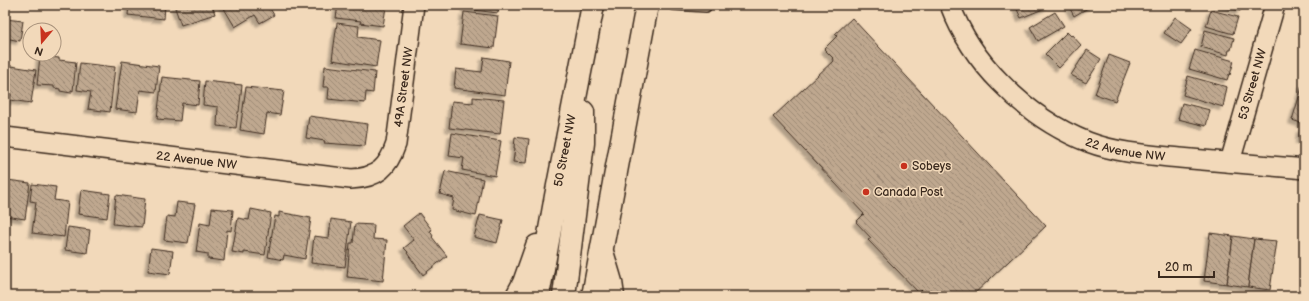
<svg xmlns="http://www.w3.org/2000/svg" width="1309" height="301" viewBox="0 0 1309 301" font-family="'Balsamiq Sans',sans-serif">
	<defs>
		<pattern id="building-back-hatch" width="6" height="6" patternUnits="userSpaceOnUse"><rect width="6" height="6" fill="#bfa88f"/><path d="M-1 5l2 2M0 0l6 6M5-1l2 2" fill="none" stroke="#9c8974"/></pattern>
		<filter id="shadow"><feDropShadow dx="-3.5" dy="3.5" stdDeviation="1" flood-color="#0004"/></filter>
	</defs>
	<rect width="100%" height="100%" fill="#f2d9ba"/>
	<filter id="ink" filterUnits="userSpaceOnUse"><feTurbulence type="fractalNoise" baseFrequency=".025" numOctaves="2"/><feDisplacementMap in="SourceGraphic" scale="8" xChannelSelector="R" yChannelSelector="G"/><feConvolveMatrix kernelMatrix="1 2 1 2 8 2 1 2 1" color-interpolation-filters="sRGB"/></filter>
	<g filter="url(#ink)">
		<g fill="url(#building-back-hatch)" stroke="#3b2a1e" filter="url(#shadow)">
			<path d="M 129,5 L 165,5 L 164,19 L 128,15 Z"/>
			<path d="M 174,5 L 212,5 L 215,14 L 181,25 Z"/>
			<path d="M 222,5 L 268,5 L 274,15 L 260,23 L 255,15 L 235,27 Z"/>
			<path d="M 338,5 L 373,5 L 386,7 L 383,26 L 360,23 L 361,21 L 336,18 Z"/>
			<path d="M 465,5 L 499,5 L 498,13 L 465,9 Z"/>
			<path d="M 1015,5 L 1047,5 L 1048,7 L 1021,18 Z"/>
			<path d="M 1068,5 L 1093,5 L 1074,16 Z"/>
			<path d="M 1217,5 L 1242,5 L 1240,11 Z"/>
			<path d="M 1211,10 L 1238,17 L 1233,34 L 1206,26 Z"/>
			<path d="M 464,12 L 498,16 L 494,48 L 460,44 Z"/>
			<path d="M 1055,12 L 1064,26 L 1038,41 L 1030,27 Z"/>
			<path d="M 1175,17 L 1192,29 L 1181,44 L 1164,33 Z"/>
			<path d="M 852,18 L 1046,226 L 972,296 L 927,296 L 922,290 L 919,293 L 868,240 L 871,238 L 856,222 L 864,214 L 773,117 L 833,61 L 832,59 L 833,58 L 824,49 L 837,36 L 835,34 Z"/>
			<path d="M 5,19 L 23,21 L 20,41 L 5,38 Z"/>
			<path d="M 337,23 L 359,26 L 358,37 L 380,40 L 376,67 L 332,60 Z"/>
			<path d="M 1205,30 L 1234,38 L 1231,50 L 1229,50 L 1228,55 L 1201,47 Z"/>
			<path d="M 1067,32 L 1071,36 L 1072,35 L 1081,45 L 1059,68 L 1045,54 Z"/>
			<path d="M 1087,50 L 1101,59 L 1086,83 L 1071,75 Z"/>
			<path d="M 1195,50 L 1234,61 L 1230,75 L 1229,74 L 1227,80 L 1189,69 Z"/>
			<path d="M 1109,55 L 1130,63 L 1115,101 L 1095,94 Z"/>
			<path d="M 40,56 L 59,58 L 59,60 L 76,62 L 73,91 L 71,90 L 71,93 L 60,91 L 60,89 L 54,88 L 54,86 L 37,85 Z"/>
			<path d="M 484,57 L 509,61 L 505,95 L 454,88 L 456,69 L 482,72 Z"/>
			<path d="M 122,61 L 159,66 L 156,92 L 140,90 L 137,112 L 115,109 Z"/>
			<path d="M 80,63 L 115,67 L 110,112 L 88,109 L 91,92 L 77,90 Z"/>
			<path d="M 5,65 L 36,70 L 31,103 L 10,100 L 11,94 L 5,93 Z"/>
			<path d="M 325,66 L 375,72 L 373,93 L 366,92 L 365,103 L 328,99 L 329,87 L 323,87 Z"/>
			<path d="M 1188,76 L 1227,87 L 1223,107 L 1183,95 Z"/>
			<path d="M 162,77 L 200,81 L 198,105 L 182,103 L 180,121 L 157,119 Z"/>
			<path d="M 205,81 L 242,85 L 239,112 L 238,112 L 236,128 L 217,126 L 218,107 L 203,105 Z"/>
			<path d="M 1303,84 L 1304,84 L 1304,124 L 1292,120 Z"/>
			<path d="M 246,87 L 284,91 L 280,115 L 267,113 L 264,134 L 240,130 Z"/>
			<path d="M 473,97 L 504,100 L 500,134 L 449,128 L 452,101 L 473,103 Z"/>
			<path d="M 1182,103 L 1210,110 L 1206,126 L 1178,119 Z"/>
			<path d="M 309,116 L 368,124 L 365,146 L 324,143 L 325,141 L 306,138 Z"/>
			<path d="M 1300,129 L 1304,129 L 1304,140 L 1299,140 Z"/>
			<path d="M 452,133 L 501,141 L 495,176 L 462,170 L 464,158 L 449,156 Z"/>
			<path d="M 515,137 L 529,139 L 526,163 L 513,162 L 515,148 L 514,148 Z"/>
			<path d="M 445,171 L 483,179 L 476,216 L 452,210 L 454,198 L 440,194 Z"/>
			<path d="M 7,180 L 30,183 L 25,219 L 5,216 L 5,187 Z"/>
			<path d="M 32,184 L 56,187 L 54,200 L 68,202 L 64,237 L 32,233 L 36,202 L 30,201 Z"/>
			<path d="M 81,190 L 110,194 L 107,218 L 78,214 Z"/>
			<path d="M 116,195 L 145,199 L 142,227 L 113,224 Z"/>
			<path d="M 177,202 L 195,204 L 188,243 L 164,240 L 167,216 L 175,217 Z"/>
			<path d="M 212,208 L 233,210 L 231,231 L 227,230 L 224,261 L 208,259 L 208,254 L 196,252 L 200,223 L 210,225 Z"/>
			<path d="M 251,209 L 271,213 L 265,255 L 244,252 L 244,254 L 232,252 L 238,218 L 249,220 Z"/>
			<path d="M 279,212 L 311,218 L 305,259 L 284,255 L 283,260 L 268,257 L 275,216 L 279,217 Z"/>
			<path d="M 419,213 L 432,230 L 430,231 L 433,236 L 432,237 L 447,256 L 423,275 L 407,253 L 408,252 L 404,248 L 414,240 L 403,226 Z"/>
			<path d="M 480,215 L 503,220 L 497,243 L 474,237 Z"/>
			<path d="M 331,219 L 351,222 L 345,267 L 311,263 L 314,236 L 329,238 Z"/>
			<path d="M 355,224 L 374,225 L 373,239 L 387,240 L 383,281 L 347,277 L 350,243 L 353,243 Z"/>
			<path d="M 68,227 L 90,230 L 87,253 L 65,250 Z"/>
			<path d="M 1210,233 L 1233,236 L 1227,284 L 1204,281 Z"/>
			<path d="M 1233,236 L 1254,239 L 1248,287 L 1227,284 Z"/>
			<path d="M 1254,239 L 1277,241 L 1270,290 L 1248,287 Z"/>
			<path d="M 151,248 L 173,251 L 170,274 L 148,271 Z"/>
		</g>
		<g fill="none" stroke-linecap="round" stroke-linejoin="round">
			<defs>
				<path id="service" d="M 673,5 L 706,7"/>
				<g id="minor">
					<path id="s1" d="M 950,5 C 961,34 979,61 1001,83 C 1026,109 1055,129 1088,142 C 1117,153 1150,155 1180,158 C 1222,162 1263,165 1304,169"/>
					<path id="s2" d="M 5,137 L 351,179 C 377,178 388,168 396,144 L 414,5"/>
					<path id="s3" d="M 1230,162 L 1275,5"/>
				</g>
				<g id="primary">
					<path d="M 603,255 L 611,282 L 613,296"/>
					<path d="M 517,296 L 524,283 L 537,246"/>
					<path id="s4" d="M 538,296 L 556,196 L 593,5"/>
					<path d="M 564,296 L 583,143 L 583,112"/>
					<path d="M 593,296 L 647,5"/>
				</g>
			</defs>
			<use href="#service" stroke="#3b2a1e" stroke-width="12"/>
			<use href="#minor" stroke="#3b2a1e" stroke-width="22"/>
			<use href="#primary" stroke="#3b2a1e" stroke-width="25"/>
			<use href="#service" stroke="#f2d9ba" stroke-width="9"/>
			<use href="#minor" stroke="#f2d9ba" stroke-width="19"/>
			<use href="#primary" stroke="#f2d9ba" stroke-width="22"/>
		</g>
	</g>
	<g fill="#c8321e" stroke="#f2d9ba" stroke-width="1.5">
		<circle cx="904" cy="166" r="4"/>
		<circle cx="866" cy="192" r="4"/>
	</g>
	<g text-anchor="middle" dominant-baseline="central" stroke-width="3" stroke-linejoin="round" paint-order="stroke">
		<g font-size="12" fill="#3b2a1e" stroke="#f2d9ba">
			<text stroke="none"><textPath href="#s3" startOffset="81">53 Street NW</textPath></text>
			<text stroke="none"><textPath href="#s2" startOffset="468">49A Street NW</textPath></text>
			<text stroke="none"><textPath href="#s1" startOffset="238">22 Avenue NW</textPath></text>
			<text stroke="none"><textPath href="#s4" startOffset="148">50 Street NW</textPath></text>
			<text stroke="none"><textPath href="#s2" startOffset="193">22 Avenue NW</textPath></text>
		</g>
		<g font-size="12" fill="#3b2a1e" stroke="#f2d9ba" text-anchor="start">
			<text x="912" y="166">Sobeys</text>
			<text x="874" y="192">Canada Post</text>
		</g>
	</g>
	<rect width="1309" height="301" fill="none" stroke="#f2d9ba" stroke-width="20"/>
	<rect x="10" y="10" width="1289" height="281" fill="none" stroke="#3b2a1e" stroke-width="1.5" filter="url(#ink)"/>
	<g transform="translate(42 42) rotate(199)"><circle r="19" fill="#f2d9ba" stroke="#a9937c"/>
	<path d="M0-3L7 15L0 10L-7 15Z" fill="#c8321e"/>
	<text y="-6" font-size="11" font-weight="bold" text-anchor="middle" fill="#3b2a1e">N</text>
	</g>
	<path d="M1159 271v6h55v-6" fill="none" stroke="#3b2a1e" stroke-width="2"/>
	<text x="1165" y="271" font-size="12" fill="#3b2a1e" stroke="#f2d9ba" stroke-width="3" paint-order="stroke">20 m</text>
</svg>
